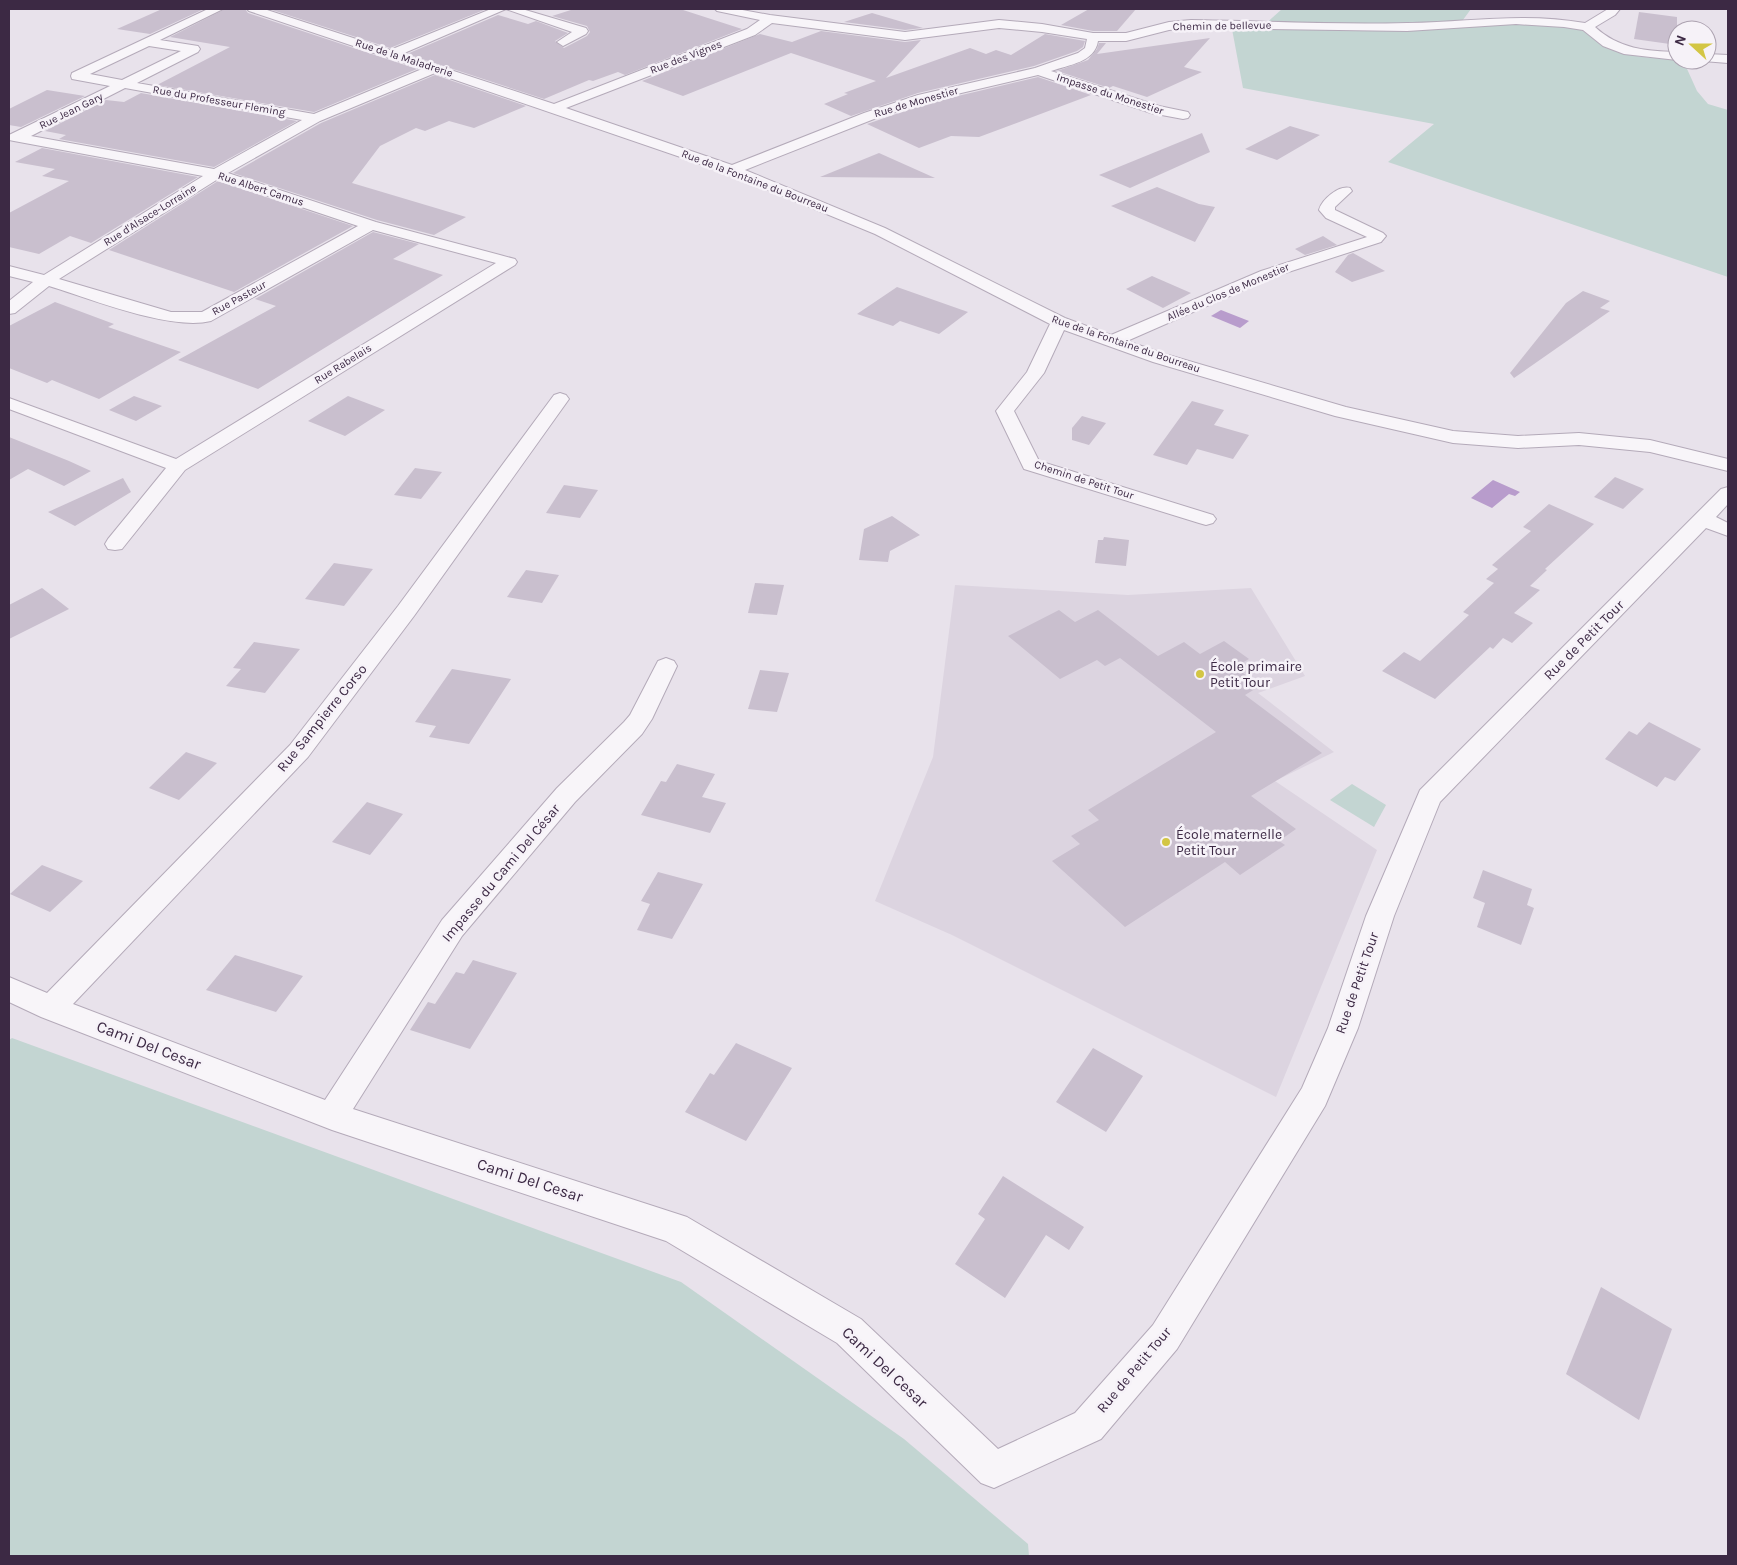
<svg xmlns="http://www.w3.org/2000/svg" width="1737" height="1565" viewBox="0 0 1737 1565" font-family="Karla,sans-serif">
	<rect width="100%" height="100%" fill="#e8e2eb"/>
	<path fill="#dcd4e0" d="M 955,585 L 1128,595 L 1251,588 L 1305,676 L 1258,693 L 1334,752 L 1275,781 L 1377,850 L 1276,1097 L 952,935 L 875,901 L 933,757 Z"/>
	<g fill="#c3d5d2">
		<path d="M 1282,9 L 1471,9 L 1457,28 C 1488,25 1549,17 1579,29 C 1591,34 1601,46 1615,51 C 1636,58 1661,58 1683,60 L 1697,91 L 1708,104 L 1728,110 L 1728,277 L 1388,162 L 1434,124 L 1243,88 L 1232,29 L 1261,28 Z"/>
		<path d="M 1352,784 L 1386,805 L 1374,827 L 1330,800 Z"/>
		<path d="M 12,1038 L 681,1282 L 904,1439 L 1028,1544 L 1029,1556 L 9,1556 L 9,1040 Z"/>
	</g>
	<g fill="#b89ccc">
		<path d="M 1221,310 L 1249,321 L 1240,328 L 1211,316 Z"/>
		<path d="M 1493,480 L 1520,492 L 1515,496 L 1509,494 L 1492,508 L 1471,498 Z"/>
	</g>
	<g fill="#c9bfce">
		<path d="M 162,9 L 204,9 L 150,34 L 117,29 Z"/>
		<path d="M 225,9 L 245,9 L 248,13 L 417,69 L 314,112 L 157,85 L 230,47 L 170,37 Z"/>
		<path d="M 269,9 L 480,9 L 484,10 L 390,48 Z"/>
		<path d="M 574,9 L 680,9 L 742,29 L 625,75 L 618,72 L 593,81 L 589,80 L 544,99 L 407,54 L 498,15 L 528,24 L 536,21 L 568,33 L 555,41 L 564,48 L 587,36 L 590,32 L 587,26 L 552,16 Z"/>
		<path d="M 1089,9 L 1136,9 L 1117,31 L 1093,31 L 1061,25 Z"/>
		<path d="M 1639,12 L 1677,17 L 1677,45 L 1634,39 Z"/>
		<path d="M 872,13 L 923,28 L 905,30 L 844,22 Z"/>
		<path d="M 821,31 L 905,42 L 921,40 L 886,78 L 970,48 L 986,54 L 996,50 L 1011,55 L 1045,34 L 1085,41 L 1083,47 L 1077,51 L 1034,66 L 918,93 L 851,116 L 824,104 L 848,94 L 844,93 L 876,81 L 791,53 L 683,96 L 642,81 L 760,34 L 792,42 Z"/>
		<path d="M 1210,38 L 1184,67 L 1202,72 L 1147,97 L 1113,86 L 1109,88 L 1057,71 L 1088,60 L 1097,49 L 1099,43 L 1106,43 L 1097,54 Z"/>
		<path d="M 435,75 L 526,106 L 474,128 L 449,121 L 425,131 L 416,128 L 380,146 L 352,183 L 466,217 L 434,235 L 377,220 L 233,173 L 321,123 Z"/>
		<path d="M 1038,77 L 1091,95 L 979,137 L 951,136 L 919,148 L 867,124 L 928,103 Z"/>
		<path d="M 47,90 L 85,96 L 21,127 L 9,125 L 9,109 Z"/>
		<path d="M 141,93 L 297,121 L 214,167 L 59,139 L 66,135 L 45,131 L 106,100 L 124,102 Z"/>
		<path d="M 1290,126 L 1320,135 L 1277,160 L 1245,149 Z"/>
		<path d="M 1202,133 L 1210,152 L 1130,188 L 1099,175 Z"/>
		<path d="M 42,148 L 198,177 L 91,243 L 70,236 L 39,254 L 9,247 L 9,213 L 69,181 L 42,176 L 55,169 L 15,162 Z"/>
		<path d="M 879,153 L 935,178 L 820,177 Z"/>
		<path d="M 218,181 L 353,226 L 234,292 L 109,250 Z"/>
		<path d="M 1157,187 L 1199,204 L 1215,207 L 1195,242 L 1111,206 Z"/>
		<path d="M 373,232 L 419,244 L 393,259 L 443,275 L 258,389 L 178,360 L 276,306 L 255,299 Z"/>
		<path d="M 1323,236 L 1337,245 L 1305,255 L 1295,249 Z"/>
		<path d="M 1353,253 L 1385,271 L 1352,282 L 1335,272 L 1348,255 Z"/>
		<path d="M 1152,276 L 1191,293 L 1163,308 L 1126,289 Z"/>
		<path d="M 897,287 L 968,312 L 939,334 L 900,321 L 893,326 L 857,314 Z"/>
		<path d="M 1583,291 L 1610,301 L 1600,308 L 1610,311 L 1514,378 L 1510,373 L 1566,303 Z"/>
		<path d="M 55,302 L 114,324 L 108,327 L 181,352 L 99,399 L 52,380 L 47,383 L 9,368 L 9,326 Z"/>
		<path d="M 134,396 L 162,406 L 136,421 L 109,410 Z"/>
		<path d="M 348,396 L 385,410 L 345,436 L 308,421 Z"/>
		<path d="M 1192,401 L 1224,410 L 1214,425 L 1249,435 L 1233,459 L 1197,449 L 1187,465 L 1153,455 Z"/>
		<path d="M 1082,416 L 1106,423 L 1089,445 L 1072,440 L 1072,428 Z"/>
		<path d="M 9,437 L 69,461 L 91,471 L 64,486 L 28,469 L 9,480 Z"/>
		<path d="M 415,468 L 442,472 L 421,499 L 394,495 Z"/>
		<path d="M 1615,477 L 1644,489 L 1623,509 L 1594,497 Z"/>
		<path d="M 123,478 L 131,492 L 75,526 L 48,512 Z"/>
		<path d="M 564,485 L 598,490 L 580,518 L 546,513 Z"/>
		<path d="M 1549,504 L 1594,524 L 1545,569 L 1547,570 L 1530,586 L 1540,590 L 1514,613 L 1533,623 L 1512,643 L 1503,638 L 1493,649 L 1490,647 L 1435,699 L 1382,671 L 1404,652 L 1420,661 L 1469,615 L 1463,612 L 1494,583 L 1486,579 L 1498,569 L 1492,565 L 1531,531 L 1523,527 Z"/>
		<path d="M 892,516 L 920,535 L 890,551 L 888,562 L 859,560 L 864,529 Z"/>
		<path d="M 1104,537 L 1129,540 L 1126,566 L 1095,563 L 1098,540 L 1103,540 Z"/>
		<path d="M 334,563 L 373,569 L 344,606 L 305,599 Z"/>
		<path d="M 526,570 L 559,575 L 542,603 L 507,597 Z"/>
		<path d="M 755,583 L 784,585 L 777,615 L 748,613 Z"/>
		<path d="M 42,588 L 69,609 L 9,639 L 9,605 Z"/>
		<path d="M 1059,610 L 1075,622 L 1098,610 L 1158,656 L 1184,642 L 1200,654 L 1224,641 L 1249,659 L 1235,667 L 1260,686 L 1245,695 L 1322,753 L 1251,796 L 1296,829 L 1279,841 L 1285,845 L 1240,875 L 1225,862 L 1125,927 L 1052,861 L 1080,844 L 1071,836 L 1099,820 L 1088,810 L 1216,732 L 1120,658 L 1105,666 L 1097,660 L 1060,679 L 1008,636 Z"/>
		<path d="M 254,642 L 300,649 L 265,693 L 226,686 L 241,669 L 233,668 Z"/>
		<path d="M 452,669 L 511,679 L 469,744 L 429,737 L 436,726 L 415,722 Z"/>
		<path d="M 760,670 L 789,673 L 777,712 L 748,709 Z"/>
		<path d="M 1649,722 L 1701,749 L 1675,781 L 1665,777 L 1657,787 L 1605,759 L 1629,731 L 1637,735 Z"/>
		<path d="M 186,752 L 217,763 L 179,800 L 149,788 Z"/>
		<path d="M 677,764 L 715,774 L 702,797 L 726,803 L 710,833 L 641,815 L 661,781 L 666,782 Z"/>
		<path d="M 367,802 L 403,814 L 370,855 L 332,842 Z"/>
		<path d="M 42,865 L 83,881 L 50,912 L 10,894 Z"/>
		<path d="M 1483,870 L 1532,889 L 1527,905 L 1534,908 L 1521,945 L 1477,927 L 1485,903 L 1473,898 Z"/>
		<path d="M 658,872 L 703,884 L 672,939 L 637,930 L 650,904 L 641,901 Z"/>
		<path d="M 235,955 L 303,976 L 276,1012 L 206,990 Z"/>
		<path d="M 473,960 L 517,973 L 470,1049 L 410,1030 L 428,1002 L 435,1004 L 456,972 L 464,974 Z"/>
		<path d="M 736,1043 L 792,1068 L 746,1141 L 685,1112 L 710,1073 L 714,1075 Z"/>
		<path d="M 1093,1048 L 1143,1076 L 1106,1132 L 1056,1102 Z"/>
		<path d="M 1003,1176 L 1084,1227 L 1069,1250 L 1046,1235 L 1005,1298 L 955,1264 L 985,1219 L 978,1214 Z"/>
		<path d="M 1601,1287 L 1672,1329 L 1639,1420 L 1566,1374 Z"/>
	</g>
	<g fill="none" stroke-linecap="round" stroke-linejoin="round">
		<defs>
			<g id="street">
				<path d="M 208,9 L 223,9 L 160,40 L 198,46 L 200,49 L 198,52 L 137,83 L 314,114 L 422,69 L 249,11 L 247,9 L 264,9 L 390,50 L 491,9 L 522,9 L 586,28 L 588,31 L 586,34 L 563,46 L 557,42 L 572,32 L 506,9 L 402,54 L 554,104 L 747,29 L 760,20 L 717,11 L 715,9 L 737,9 L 770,15 L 905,32 L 999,20 L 1042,24 L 1093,33 L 1126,33 L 1169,22 L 1191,20 C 1263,21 1335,25 1407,23 C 1469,22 1523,12 1585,23 L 1608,9 L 1620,9 L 1615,15 L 1595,27 C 1619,49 1646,51 1677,52 L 1677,60 L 1624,54 L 1603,46 L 1583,30 L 1564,27 L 1516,24 L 1407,31 L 1191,28 L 1169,30 L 1126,41 L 1098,41 C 1095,62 1069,65 1051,71 L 1159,106 L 1188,112 L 1190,115 L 1188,118 L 1183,119 L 1151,113 L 1038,75 L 927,101 L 874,119 L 745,170 L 885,228 L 1065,318 L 1111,335 L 1261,271 L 1367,237 L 1326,218 L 1319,210 C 1322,199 1339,185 1350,188 L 1352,191 L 1335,207 L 1335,210 L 1383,233 L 1386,236 L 1381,242 L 1273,277 L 1127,341 L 1165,354 L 1346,407 L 1453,431 L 1518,436 L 1579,433 L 1650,440 L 1728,459 L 1728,471 L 1650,452 L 1579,445 L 1518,448 L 1453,443 L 1335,416 L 1153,362 L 1064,330 L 1044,373 L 1014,411 L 1039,461 L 1213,515 L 1216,519 L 1213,523 L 1206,525 L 1199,523 L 1024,469 L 996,411 L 1027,372 L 1050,324 L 875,234 L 727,173 L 435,73 L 320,121 L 228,173 L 376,222 L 515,259 L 517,262 L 515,265 L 185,470 L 122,549 L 115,550 L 108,549 L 105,544 L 108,539 L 166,468 L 9,409 L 9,398 L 176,459 L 496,263 L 373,230 L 211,321 C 170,331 91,299 49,286 L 15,313 L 9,314 L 9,301 L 33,282 L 9,276 L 9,266 L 44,275 L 203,176 L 14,141 L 9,140 L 9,135 L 110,86 L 72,79 L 71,76 L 72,73 ZM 772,23 L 905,40 L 999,28 L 1042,32 L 1087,39 L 1085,48 L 1078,53 L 1035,68 L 918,95 L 864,113 L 732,165 L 566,108 L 755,35 ZM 149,46 L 181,51 L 122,80 L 90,74 ZM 125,88 L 302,120 L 214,169 L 31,136 ZM 218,179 L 358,226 L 202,312 L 171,312 L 59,279 Z"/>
				<path d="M 1707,54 L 1728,55 L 1728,63 L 1703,61 L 1707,60 Z"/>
				<path d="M 560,393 L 566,395 L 569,399 L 414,616 L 308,757 L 73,1004 L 325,1100 L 442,920 L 557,788 L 624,722 L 630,715 L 658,661 L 666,658 L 674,661 L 677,666 L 652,719 L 642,734 L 575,802 L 462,936 L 353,1109 L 687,1217 L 861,1319 L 998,1449 L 1075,1413 L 1153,1325 L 1302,1088 L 1328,1028 L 1366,916 L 1420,790 L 1721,489 L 1728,487 L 1728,504 L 1716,517 L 1728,523 L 1728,536 L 1706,528 L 1440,802 L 1394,916 L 1358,1028 L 1325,1106 L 1177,1349 L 1101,1439 L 994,1488 L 981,1483 L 837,1343 L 666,1241 L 332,1130 L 41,1017 L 9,1002 L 9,977 L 47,993 L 290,745 L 398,606 L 554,395 Z"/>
			</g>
		</defs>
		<use href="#street" stroke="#b4aab9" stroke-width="2"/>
		<use href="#street" fill="#f8f5f9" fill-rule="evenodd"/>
	</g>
	<g fill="#d3c644" stroke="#f6f2f8" stroke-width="2">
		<circle cx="1200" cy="674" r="5"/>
		<circle cx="1166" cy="842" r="5"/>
	</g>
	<g text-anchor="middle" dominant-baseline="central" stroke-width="5" stroke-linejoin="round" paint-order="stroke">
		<g font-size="11" fill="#3c2944" stroke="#f6f2f8">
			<text transform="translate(1222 26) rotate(-1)">Chemin de bellevue</text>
			<text transform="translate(686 57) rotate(-21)">Rue des Vignes</text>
			<text transform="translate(404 58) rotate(18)">Rue de la Maladrerie</text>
			<text transform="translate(1110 94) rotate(18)">Impasse du Monestier</text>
			<text transform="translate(219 101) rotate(10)">Rue du Professeur Fleming</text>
			<text transform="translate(916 102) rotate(-16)">Rue de Monestier</text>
			<text transform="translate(71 111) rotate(-26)">Rue Jean Gary</text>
			<text transform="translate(755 181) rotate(21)">Rue de la Fontaine du Bourreau</text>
			<text transform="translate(261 189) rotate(18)">Rue Albert Camus</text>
			<text transform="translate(150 215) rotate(-32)">Rue d'Alsace-Lorraine</text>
			<text transform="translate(1228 292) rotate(-23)">Allée du Clos de Monestier</text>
			<text transform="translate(239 298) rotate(-29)">Rue Pasteur</text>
			<text transform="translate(1126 344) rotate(19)">Rue de la Fontaine du Bourreau</text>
			<text transform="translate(343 364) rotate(-32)">Rue Rabelais</text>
			<text transform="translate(1084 480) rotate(18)">Chemin de Petit Tour</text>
		</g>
		<g font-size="14" fill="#3c2944" stroke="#f6f2f8">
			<text transform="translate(1584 640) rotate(-45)">Rue de Petit Tour</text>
			<text transform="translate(322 718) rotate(-51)">Rue Sampierre Corso</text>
			<text transform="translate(501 873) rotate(-50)">Impasse du Cami Del César</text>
			<text transform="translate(1357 983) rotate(-71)">Rue de Petit Tour</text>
			<text transform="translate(1134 1370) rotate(-50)">Rue de Petit Tour</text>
		</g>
		<g font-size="14" fill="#3c2944" stroke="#f6f2f8" text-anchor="start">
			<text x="1210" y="666">École primaire<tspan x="1210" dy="16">Petit Tour</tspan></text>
			<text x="1176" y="834">École maternelle<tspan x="1176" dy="16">Petit Tour</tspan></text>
		</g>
		<g font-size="16" fill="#3c2944" stroke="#f6f2f8">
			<text transform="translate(149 1045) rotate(21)">Cami Del Cesar</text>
			<text transform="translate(530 1180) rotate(18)">Cami Del Cesar</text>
			<text transform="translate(885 1367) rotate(43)">Cami Del Cesar</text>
		</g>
	</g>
	<rect width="1737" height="1565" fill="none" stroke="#3c2944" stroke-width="20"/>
	<g transform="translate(1692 45) rotate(291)"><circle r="24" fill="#f6f2f8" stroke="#aca2b0"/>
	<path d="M0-4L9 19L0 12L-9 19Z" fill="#d3c644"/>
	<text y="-8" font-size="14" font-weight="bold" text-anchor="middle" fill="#3c2944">N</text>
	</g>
</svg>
